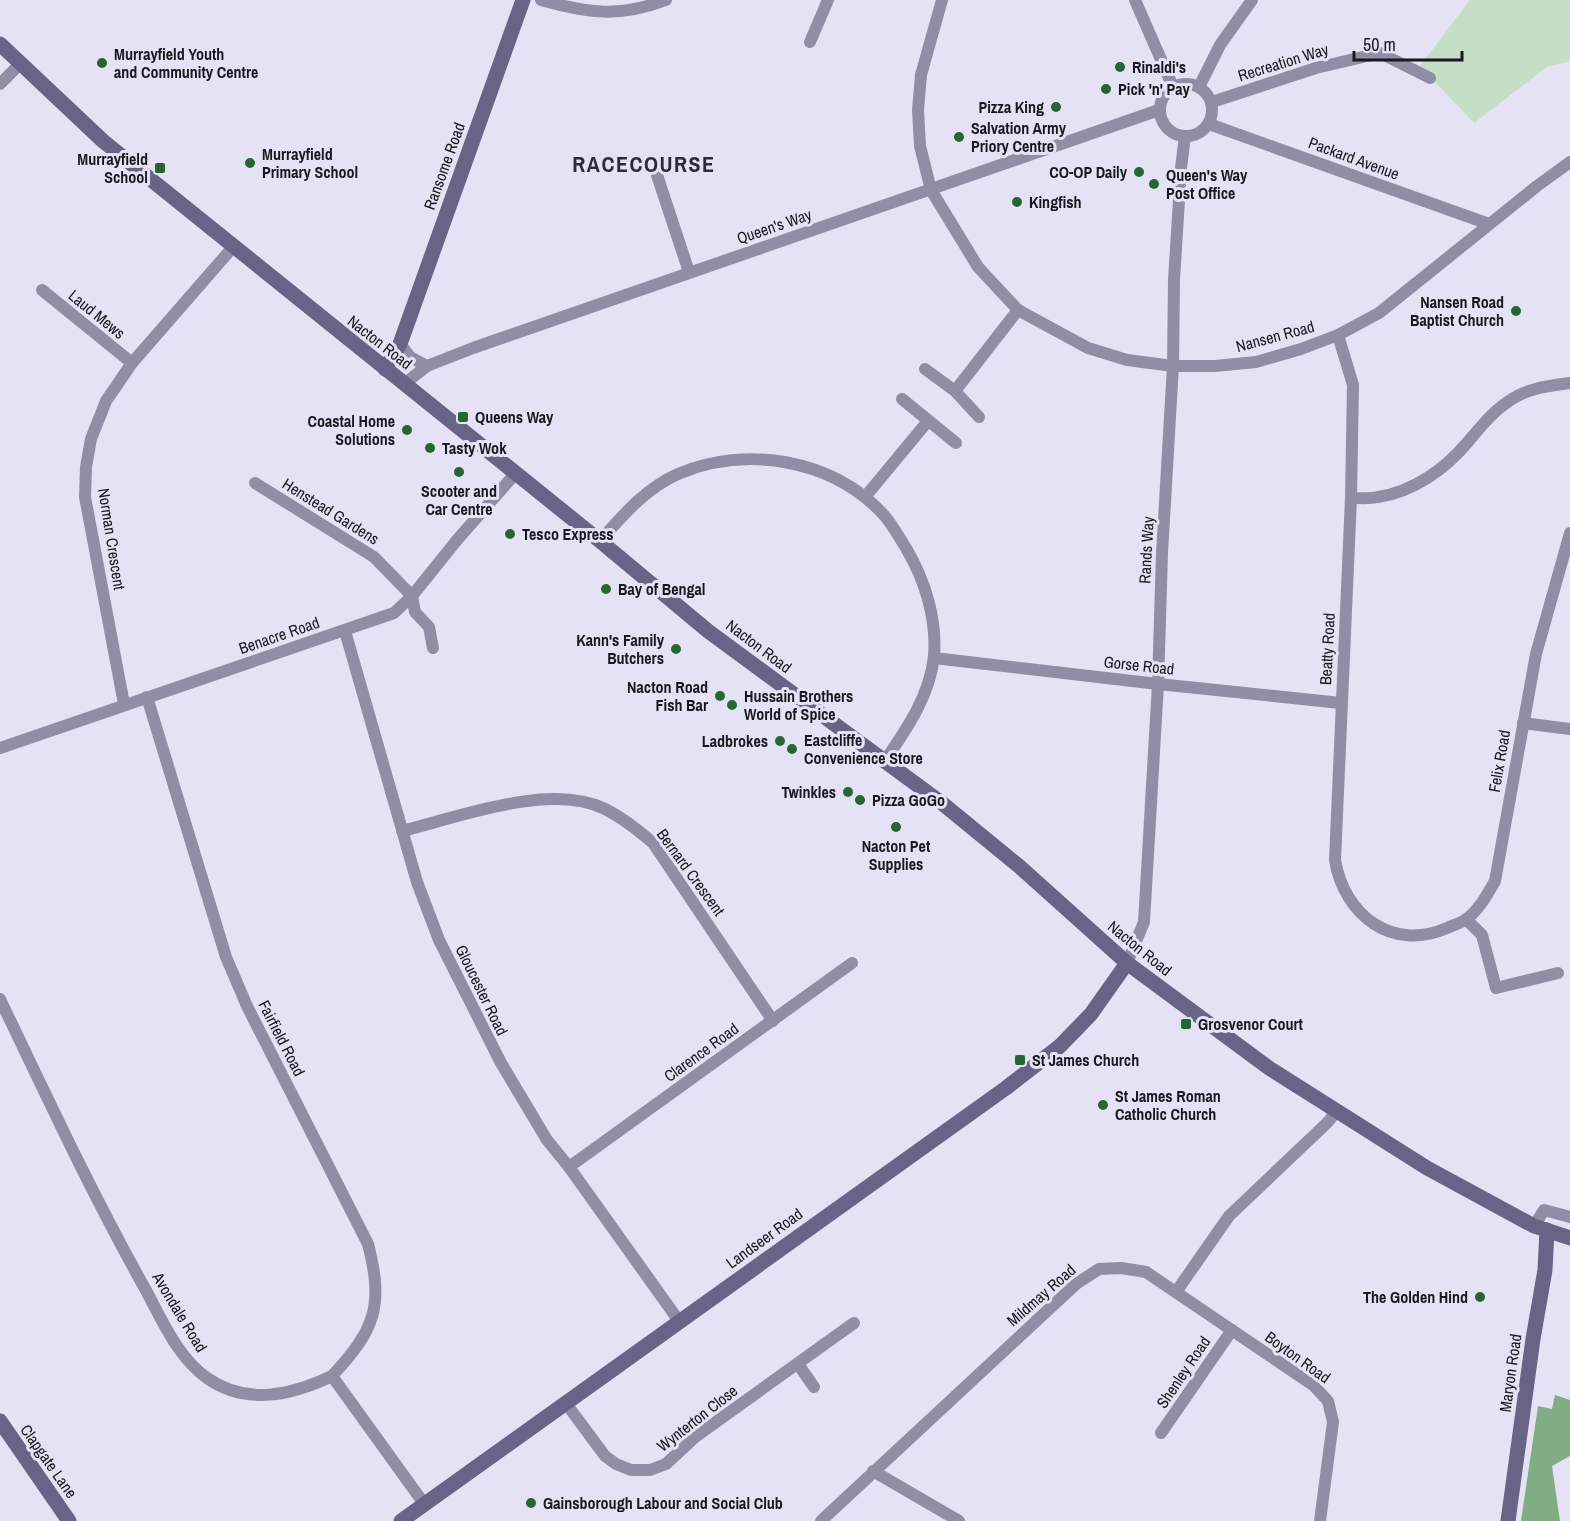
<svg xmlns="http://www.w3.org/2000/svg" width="1570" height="1521" viewBox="0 0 1570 1521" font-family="'Archivo Narrow',sans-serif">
	<rect width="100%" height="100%" fill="#e4e2f4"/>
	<path fill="#c4dfc6" d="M 1470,0 L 1570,0 L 1570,61 L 1547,67 L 1474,123 L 1420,66 Z"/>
	<path fill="#81ad85" d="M 1555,1395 L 1570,1400 L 1570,1456 L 1552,1466 L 1560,1521 L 1521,1521 L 1538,1406 L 1552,1409 Z"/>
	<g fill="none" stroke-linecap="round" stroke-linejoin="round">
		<g stroke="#908ea5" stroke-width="12">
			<path d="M 541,0 C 587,13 619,18 666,0"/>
			<path d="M 942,0 L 921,75 L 918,110 L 920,146 L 931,190 L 978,267 L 1018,310 L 1088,348 L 1127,360 L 1173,366 L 1215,366 L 1256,362 L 1301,349 L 1338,335 L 1379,313 L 1537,186 L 1570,162"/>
			<path d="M 1135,0 L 1173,87"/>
			<path d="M 810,42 L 828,0"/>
			<circle cx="1186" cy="110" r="26"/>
			<path d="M 0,84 L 21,63"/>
			<path d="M 1199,87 L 1220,45 L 1252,0"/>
			<path d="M 1212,102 L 1316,68 L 1380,53 L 1430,78"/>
			<path d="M 1209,124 L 1489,224"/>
			<path d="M 657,175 L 689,272"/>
			<path d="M 42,290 L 132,363"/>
			<path d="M 1338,335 L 1353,385 L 1351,498 L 1335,860 C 1344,915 1392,952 1447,928 C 1453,925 1462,923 1468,918 C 1480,908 1487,895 1495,881 L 1536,654 L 1570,533"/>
			<path d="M 400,344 L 410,357 L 427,366"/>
			<path d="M 925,369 L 955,391"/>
			<path d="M 404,384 L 427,366 L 473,348 L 1159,110"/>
			<path d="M 902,399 L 956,443"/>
			<path d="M 979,417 L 955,391 L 1018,310"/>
			<path d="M 255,483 L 374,557 L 412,596 L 415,612 L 429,627 L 433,648"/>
			<path d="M 865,497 L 928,421"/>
			<path d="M 1351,498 C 1360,498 1370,499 1378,497 C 1413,492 1445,469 1467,443 C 1480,428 1492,412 1509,401 C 1527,388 1549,386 1570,383"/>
			<path d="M 600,541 C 623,515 646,488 678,474 C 746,445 832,459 883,514 C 892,524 899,537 906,548 C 925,580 937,619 934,656 C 930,696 906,730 884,762"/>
			<path d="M 345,631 L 417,882 L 439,940 L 501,1063 L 547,1140 L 569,1167 L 679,1321"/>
			<path d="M 934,658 L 1158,684 L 1341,703"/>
			<path d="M 147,697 L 226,957 L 247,1006 L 368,1244 C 384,1306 375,1330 332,1376"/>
			<path d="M 124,704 L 85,497 L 86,467 L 91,439 L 106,401 L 132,363 L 233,247"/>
			<path d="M 1523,723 L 1570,729"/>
			<path d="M 0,748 L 394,613 L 412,596 L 457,540 L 515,474"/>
			<path d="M 402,831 C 459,817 550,782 605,809 C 623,818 638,830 653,843 L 773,1021"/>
			<path d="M 1466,919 L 1482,935 L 1496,988 L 1558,973"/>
			<path d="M 1127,963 L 1144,922 L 1158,684 L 1162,553 L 1173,366 L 1174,280 L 1181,168 L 1185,136"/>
			<path d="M 0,999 C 46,1095 91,1192 143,1285 C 161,1317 176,1356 207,1378 C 247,1406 292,1395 332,1376 L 425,1505"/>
			<path d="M 569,1167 L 852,963"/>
			<path d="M 1534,1226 L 1544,1210 L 1570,1217"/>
			<path d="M 1176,1292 L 1229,1216 L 1327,1123 L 1336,1112"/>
			<path d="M 798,1364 L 814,1387"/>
			<path d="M 565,1402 L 605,1456 L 616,1464 L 631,1470 L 650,1470 L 666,1464 L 695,1437 L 854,1323"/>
			<path d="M 1161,1433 L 1232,1330"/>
			<path d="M 873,1471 L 959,1521"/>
			<path d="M 821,1521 L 1076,1284 L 1099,1269 L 1121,1268 L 1146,1272 L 1313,1385 L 1328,1401 L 1333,1422 L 1320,1521"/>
		</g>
		<g stroke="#686485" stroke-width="15">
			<path d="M 0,44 L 103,141 L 600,541 L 708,631 L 943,804 L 1020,867 L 1127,963 L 1269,1068 L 1427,1168 L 1534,1226 L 1570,1238"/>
			<path d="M 385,369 L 400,344 L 523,0"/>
			<path d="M 0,1421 L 69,1521"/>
			<path d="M 401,1521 L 1006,1088 L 1060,1046 L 1091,1014 L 1127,963"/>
			<path d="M 1508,1521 L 1533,1339 L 1545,1270 L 1547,1230"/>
		</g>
	</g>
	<g fill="#266731" stroke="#e4e2f4" stroke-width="2">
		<circle cx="102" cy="63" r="6"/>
		<circle cx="1120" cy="67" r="6"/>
		<circle cx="1106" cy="89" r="6"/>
		<circle cx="1056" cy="107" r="6"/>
		<circle cx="959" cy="137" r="6"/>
		<circle cx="250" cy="163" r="6"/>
		<rect x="154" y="162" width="12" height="12" rx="3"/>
		<circle cx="1139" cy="172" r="6"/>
		<circle cx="1154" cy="184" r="6"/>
		<circle cx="1017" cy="202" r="6"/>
		<circle cx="1516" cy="311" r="6"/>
		<rect x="457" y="411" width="12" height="12" rx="3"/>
		<circle cx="407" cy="430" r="6"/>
		<circle cx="430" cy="448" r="6"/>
		<circle cx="459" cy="472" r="6"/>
		<circle cx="510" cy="534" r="6"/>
		<circle cx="606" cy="589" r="6"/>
		<circle cx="676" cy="649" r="6"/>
		<circle cx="720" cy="696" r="6"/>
		<circle cx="732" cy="705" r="6"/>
		<circle cx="780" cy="741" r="6"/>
		<circle cx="792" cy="749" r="6"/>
		<circle cx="848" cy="792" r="6"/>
		<circle cx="860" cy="800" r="6"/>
		<circle cx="896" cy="827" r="6"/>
		<rect x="1180" y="1018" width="12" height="12" rx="3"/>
		<rect x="1014" y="1054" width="12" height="12" rx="3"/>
		<circle cx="1103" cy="1105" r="6"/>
		<circle cx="1480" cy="1297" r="6"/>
		<circle cx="531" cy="1503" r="6"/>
	</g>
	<g text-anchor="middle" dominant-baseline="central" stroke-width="6" stroke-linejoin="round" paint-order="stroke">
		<g font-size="16" font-weight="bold" fill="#19181e" stroke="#e4e2f4" text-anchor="start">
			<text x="114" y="54">Murrayfield Youth<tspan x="114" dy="18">and Community Centre</tspan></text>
			<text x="1132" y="67">Rinaldi's</text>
			<text x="1118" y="89">Pick 'n' Pay</text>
			<text x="1044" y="107" text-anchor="end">Pizza King</text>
			<text x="971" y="128">Salvation Army<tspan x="971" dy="18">Priory Centre</tspan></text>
			<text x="262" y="154">Murrayfield<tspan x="262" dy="18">Primary School</tspan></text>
			<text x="148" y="159" text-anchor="end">Murrayfield<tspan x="148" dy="18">School</tspan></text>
			<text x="1127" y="172" text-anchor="end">CO-OP Daily</text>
			<text x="1166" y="175">Queen's Way<tspan x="1166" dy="18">Post Office</tspan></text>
			<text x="1029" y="202">Kingfish</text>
			<text x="1504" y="302" text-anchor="end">Nansen Road<tspan x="1504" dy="18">Baptist Church</tspan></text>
			<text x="475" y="417">Queens Way</text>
			<text x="395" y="421" text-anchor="end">Coastal Home<tspan x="395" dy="18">Solutions</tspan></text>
			<text x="442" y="448">Tasty Wok</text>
			<text x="459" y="491" text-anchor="middle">Scooter and<tspan x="459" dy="18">Car Centre</tspan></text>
			<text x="522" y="534">Tesco Express</text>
			<text x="618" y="589">Bay of Bengal</text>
			<text x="664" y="640" text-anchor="end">Kann's Family<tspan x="664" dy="18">Butchers</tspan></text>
			<text x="708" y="687" text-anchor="end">Nacton Road<tspan x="708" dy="18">Fish Bar</tspan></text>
			<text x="744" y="696">Hussain Brothers<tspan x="744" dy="18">World of Spice</tspan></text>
			<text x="804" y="740">Eastcliffe<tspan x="804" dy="18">Convenience Store</tspan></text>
			<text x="768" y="741" text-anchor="end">Ladbrokes</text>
			<text x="836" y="792" text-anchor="end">Twinkles</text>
			<text x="872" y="800">Pizza GoGo</text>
			<text x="896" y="846" text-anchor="middle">Nacton Pet<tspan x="896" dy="18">Supplies</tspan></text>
			<text x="1198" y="1024">Grosvenor Court</text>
			<text x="1032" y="1060">St James Church</text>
			<text x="1115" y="1096">St James Roman<tspan x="1115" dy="18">Catholic Church</tspan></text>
			<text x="1468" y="1297" text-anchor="end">The Golden Hind</text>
			<text x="543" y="1503">Gainsborough Labour and Social Club</text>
		</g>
		<g font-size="16" fill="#19181e" stroke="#e4e2f4">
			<text transform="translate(1283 62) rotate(-17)">Recreation Way</text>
			<text transform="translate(1354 158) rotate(20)">Packard Avenue</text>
			<text transform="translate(444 166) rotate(-70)">Ransome Road</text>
			<text transform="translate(774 226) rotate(-19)">Queen's Way</text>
			<text transform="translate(97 314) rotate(39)">Laud Mews</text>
			<text transform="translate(1275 336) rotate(-15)">Nansen Road</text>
			<text transform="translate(380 342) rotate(38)">Nacton Road</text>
			<text transform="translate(331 511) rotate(32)">Henstead Gardens</text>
			<text transform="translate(112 539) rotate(81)">Norman Crescent</text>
			<text transform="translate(1146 550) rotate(-87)">Rands Way</text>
			<text transform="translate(279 635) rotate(-19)">Benacre Road</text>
			<text transform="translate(759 646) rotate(37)">Nacton Road</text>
			<text transform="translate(1327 649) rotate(-87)">Beatty Road</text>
			<text transform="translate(1139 665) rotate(6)">Gorse Road</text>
			<text transform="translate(1499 761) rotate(-80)">Felix Road</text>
			<text transform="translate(691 872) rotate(54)">Bernard Crescent</text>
			<text transform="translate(1140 948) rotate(39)">Nacton Road</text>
			<text transform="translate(482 990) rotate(64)">Gloucester Road</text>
			<text transform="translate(282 1038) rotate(63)">Fairfield Road</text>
			<text transform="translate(701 1052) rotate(-36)">Clarence Road</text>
			<text transform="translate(764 1238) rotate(-36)">Landseer Road</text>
			<text transform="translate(1041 1295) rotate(-41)">Mildmay Road</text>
			<text transform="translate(180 1312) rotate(59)">Avondale Road</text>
			<text transform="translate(1298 1357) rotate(36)">Boyton Road</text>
			<text transform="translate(1183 1372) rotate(-56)">Shenley Road</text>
			<text transform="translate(1510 1373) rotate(-82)">Maryon Road</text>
			<text transform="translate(697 1418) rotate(-38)">Wynterton Close</text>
			<text transform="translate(49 1461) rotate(55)">Clapgate Lane</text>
		</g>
		<g font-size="22" font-weight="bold" letter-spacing="1.5" fill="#2c2b38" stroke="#e4e2f4">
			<text x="644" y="164">RACECOURSE</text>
		</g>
	</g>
	<path d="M1354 51v9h108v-9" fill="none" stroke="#19181e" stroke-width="3"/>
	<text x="1363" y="51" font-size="18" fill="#19181e" stroke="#e4e2f4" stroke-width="4.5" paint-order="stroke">50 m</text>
</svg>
